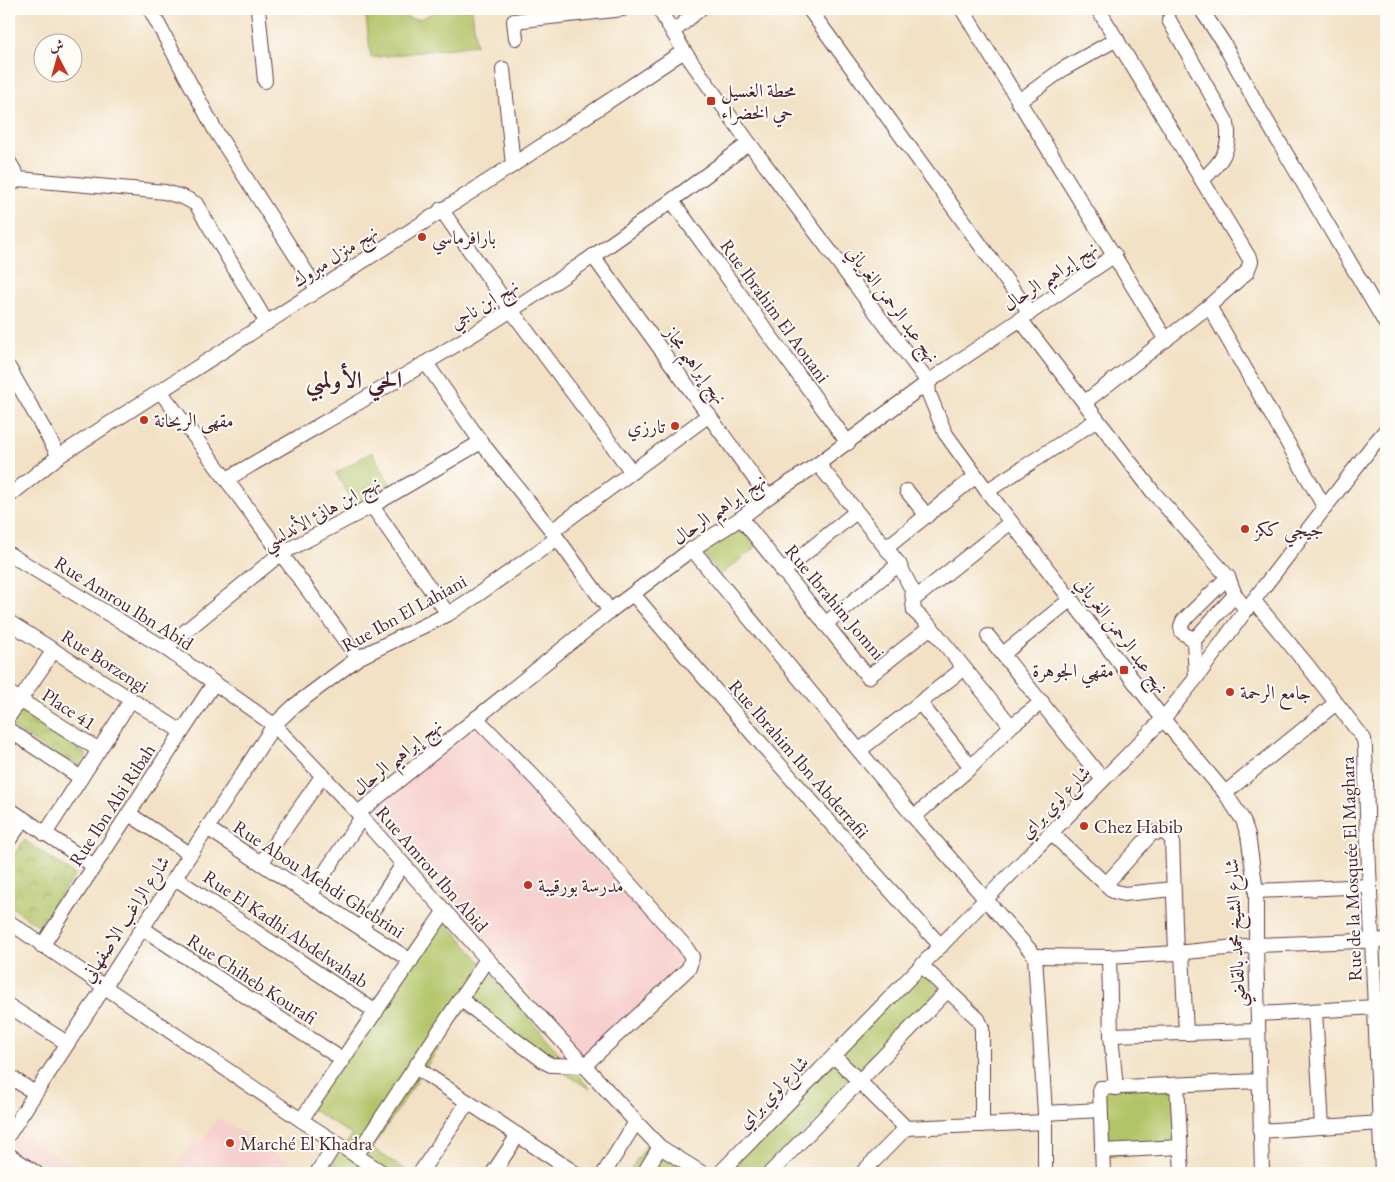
<svg xmlns="http://www.w3.org/2000/svg" width="1395" height="1182" viewBox="0 0 1395 1182" font-family="'EB Garamond',Amiri,serif">
	<defs>
		<pattern id="park-crowns" width="20" height="18" patternUnits="userSpaceOnUse" patternTransform="scale(1.25)"><rect width="20" height="18" fill="#b2c467"/><path d="M2 6a3 3 0 1 1 6 0M12 15a3 3 0 1 1 6 0" fill="none" stroke="#939f55"/></pattern>
	</defs>
	<rect width="100%" height="100%" fill="#fdfcf7"/>
	<filter id="ink" filterUnits="userSpaceOnUse"><feTurbulence type="fractalNoise" baseFrequency=".02" numOctaves="2"/><feDisplacementMap in="SourceGraphic" scale="10" xChannelSelector="R" yChannelSelector="G"/><feConvolveMatrix kernelMatrix="1 2 1 2 8 2 1 2 1" color-interpolation-filters="sRGB"/></filter>
	<filter id="wash" filterUnits="userSpaceOnUse"><feTurbulence type="fractalNoise" baseFrequency=".0096" numOctaves="4" result="noise"/><feDisplacementMap in="SourceGraphic" scale="20" xChannelSelector="R" yChannelSelector="G"/><feGaussianBlur stdDeviation="1.12" result="paint"/><feColorMatrix in="noise" values="0 0 0 0 0 0 0 0 0 0 0 0 0 0 0 0 0 1.4 0 .05"/><feComposite in="paint" operator="in"/></filter>
	<g filter="url(#wash)">
		<rect width="100%" height="100%" fill="#f2e1c4"/>
		<g fill="#f7d0ce">
			<path d="M 478,726 L 687,960 L 584,1056 L 371,811 Z"/>
			<path d="M 218,1117 L 306,1173 L 172,1173 L 193,1141 L 200,1145 Z"/>
			<path d="M 19,1133 L 83,1173 L 49,1173 L 9,1148 Z"/>
		</g>
		<g fill="#b2c467" stroke="#7e7249">
			<path d="M 365,9 L 397,9 C 407,23 425,22 435,9 L 472,9 L 476,45 L 371,58 Z"/>
			<path d="M 372,452 L 390,483 L 354,504 L 336,473 Z"/>
			<path d="M 737,523 L 756,547 L 720,575 L 701,551 Z"/>
			<path d="M 436,910 L 590,1089 L 464,1010 L 372,1148 L 410,1173 L 327,1173 L 352,1135 L 302,1103 Z"/>
			<path d="M 920,969 L 942,991 L 764,1173 L 723,1173 Z"/>
			<path d="M 1183,1079 L 1186,1152 L 1097,1156 L 1094,1083 Z"/>
			<path d="M 649,1142 L 697,1173 L 628,1173 Z"/>
		</g>
		<g fill="url(#park-crowns)" stroke="#7e7249">
			<path d="M 20,710 L 87,755 L 76,770 L 10,725 Z"/>
			<path d="M 24,840 L 75,875 L 39,926 L 9,905 L 9,862 Z"/>
		</g>
	</g>
	<g filter="url(#ink)">
		<g fill="none" stroke-linecap="round" stroke-linejoin="round">
			<defs>
				<g id="minor">
					<path d="M 150,9 L 215,130 L 317,289"/>
					<path d="M 258,9 L 265,81"/>
					<path d="M 659,9 L 684,51 L 749,143 L 928,382 L 929,394 L 945,433 L 987,491 L 1163,719 L 1225,793 L 1243,820 L 1248,835 L 1256,891 L 1256,945 L 1262,1173"/>
					<path d="M 809,9 L 1030,313"/>
					<path d="M 962,9 L 1166,340"/>
					<path d="M 1201,9 L 1224,44 L 1255,101 L 1386,324"/>
					<path d="M 1169,20 L 1227,123 C 1232,149 1221,163 1202,180"/>
					<path d="M 673,32 L 700,9"/>
					<path d="M 516,38 L 514,21 L 623,9"/>
					<path d="M 503,69 L 513,165"/>
					<path d="M 1018,102 L 1063,69 L 1117,39"/>
					<path d="M 9,162 L 19,179 L 165,192 L 185,198 L 196,204 L 267,323"/>
					<path d="M 9,186 L 19,179"/>
					<path d="M 672,201 L 848,443"/>
					<path d="M 441,209 L 511,310 L 632,472"/>
					<path d="M 593,256 L 768,497"/>
					<path d="M 1209,306 L 1325,508"/>
					<path d="M 1020,319 L 1153,492 L 1228,577 L 1235,595 L 1246,610"/>
					<path d="M 426,363 L 481,442 L 552,531 L 610,611"/>
					<path d="M 9,368 L 59,456"/>
					<path d="M 160,391 C 227,479 292,569 358,658"/>
					<path d="M 1085,402 L 1209,306 L 1247,272 L 1251,261 L 1098,9"/>
					<path d="M 818,464 L 899,564 L 912,590 L 914,611 L 931,627 L 1011,726"/>
					<path d="M 227,479 C 322,423 418,370 510,311 C 593,259 671,202 749,143"/>
					<path d="M 907,491 L 927,516"/>
					<path d="M 987,491 L 1097,420"/>
					<path d="M 9,496 L 59,456 L 513,165 L 684,51"/>
					<path d="M 372,506 L 448,614"/>
					<path d="M 741,518 L 868,677 L 931,627"/>
					<path d="M 552,531 L 709,415"/>
					<path d="M 886,548 L 976,476"/>
					<path d="M 692,549 L 914,817 L 1035,956 L 1045,1113 L 1045,1173"/>
					<path d="M 9,554 L 165,648 L 274,725 L 358,813 L 487,959 L 636,1122 L 660,1147 L 702,1173"/>
					<path d="M 782,572 L 856,512"/>
					<path d="M 633,594 C 734,713 835,831 941,946"/>
					<path d="M 913,600 L 1011,522"/>
					<path d="M 1254,601 L 1308,666 L 1364,739 L 1365,748 L 1368,845 L 1382,1173"/>
					<path d="M 9,622 L 182,732"/>
					<path d="M 825,624 L 899,564"/>
					<path d="M 988,636 L 1103,780"/>
					<path d="M 1194,640 L 1235,595"/>
					<path d="M 165,648 L 280,554 L 372,506 L 481,442"/>
					<path d="M 1003,654 L 1071,599"/>
					<path d="M 1196,678 L 1194,640 L 1182,632 L 1181,626 L 1183,621 L 1228,577"/>
					<path d="M 9,693 L 99,750"/>
					<path d="M 920,703 L 971,767"/>
					<path d="M 9,716 L 54,650"/>
					<path d="M 9,730 L 81,778"/>
					<path d="M 860,750 L 964,668"/>
					<path d="M 1225,793 L 1336,703"/>
					<path d="M 9,809 L 94,866"/>
					<path d="M 358,813 L 610,611 L 692,549 L 741,518 L 768,497 L 818,464 L 928,382 L 1115,255"/>
					<path d="M 129,814 L 190,854"/>
					<path d="M 914,817 L 971,767 L 1011,726 L 1042,702"/>
					<path d="M 207,828 L 411,961"/>
					<path d="M 1051,833 L 1113,891 L 1124,894 L 1173,889"/>
					<path d="M 45,834 L 131,700"/>
					<path d="M 9,840 L 24,819"/>
					<path d="M 261,863 L 323,775"/>
					<path d="M 175,878 L 376,1012"/>
					<path d="M 1106,884 L 1152,833 L 1164,832 L 1172,839 L 1176,953"/>
					<path d="M 1256,891 L 1370,886"/>
					<path d="M 310,895 L 362,817"/>
					<path d="M 9,922 L 301,1120 L 383,1173"/>
					<path d="M 142,928 L 343,1060"/>
					<path d="M 361,928 L 403,864"/>
					<path d="M 42,946 L 214,683"/>
					<path d="M 1182,953 L 1186,1033"/>
					<path d="M 1035,956 L 1109,957 L 1176,953 L 1256,945 L 1386,940"/>
					<path d="M 1109,957 L 1111,1035 L 1116,1088"/>
					<path d="M 922,966 L 978,1019 L 982,1028 L 982,1125"/>
					<path d="M 460,999 L 545,1062 L 551,1065 L 584,1066 L 689,968 L 692,957 L 684,945 L 537,780 L 476,718"/>
					<path d="M 9,1006 L 67,1043"/>
					<path d="M 1315,1011 L 1322,1127"/>
					<path d="M 1258,1014 L 1375,1007"/>
					<path d="M 1111,1035 L 1258,1031"/>
					<path d="M 834,1056 L 906,1128 L 1045,1122"/>
					<path d="M 415,1067 L 575,1173"/>
					<path d="M 9,1076 L 35,1093"/>
					<path d="M 1177,1085 L 1182,1173"/>
					<path d="M 1045,1113 L 1100,1110"/>
					<path d="M 301,1120 L 444,912"/>
					<path d="M 1260,1131 L 1381,1123"/>
					<path d="M 9,1134 L 274,725 L 294,706 L 358,658 L 448,614 L 473,598 L 556,539"/>
					<path d="M 1102,1151 L 1181,1147"/>
					<path d="M 9,1155 L 36,1173"/>
					<path d="M 356,1156 L 487,959"/>
					<path d="M 317,1173 L 336,1143"/>
					<path d="M 420,1173 L 468,1102"/>
					<path d="M 493,1173 L 518,1135"/>
					<path d="M 604,1173 L 636,1122"/>
					<path d="M 644,1173 L 660,1147"/>
					<path d="M 720,1173 L 985,900 L 1163,719 L 1196,678 L 1246,610 L 1373,445 L 1386,430"/>
					<path d="M 770,1173 L 948,990"/>
					<path d="M 862,1173 L 906,1128"/>
					<path d="M 1103,1173 L 1100,1088 L 1259,1081"/>
				</g>
			</defs>
			<use href="#minor" stroke="#633c42" stroke-width="16"/>
			<use href="#minor" stroke="#fff" stroke-width="14"/>
		</g>
	</g>
	<g fill="#c8321e" stroke="#fdfcf7" stroke-width="2">
		<rect x="706" y="96" width="10" height="10" rx="2.5"/>
		<circle cx="422" cy="237" r="5"/>
		<circle cx="144" cy="420" r="5"/>
		<circle cx="675" cy="426" r="5"/>
		<circle cx="1245" cy="529" r="5"/>
		<rect x="1119" y="665" width="10" height="10" rx="2.5"/>
		<circle cx="1230" cy="692" r="5"/>
		<circle cx="1084" cy="826" r="5"/>
		<circle cx="528" cy="885" r="5"/>
		<circle cx="230" cy="1143" r="5"/>
	</g>
	<g text-anchor="middle" dominant-baseline="central" stroke-width="4" stroke-linejoin="round" paint-order="stroke">
		<g font-size="19" fill="#4a1f2b" stroke="#fdfcf7" text-anchor="start">
			<text x="721" y="90">محطة الغسيل<tspan x="721" dy="22">حي الخضراء</tspan></text>
			<text x="432" y="237">بارافرماسي</text>
			<text x="154" y="420">مقهى الريحانة</text>
			<text x="665" y="426" text-anchor="end">تارزي</text>
			<text x="1255" y="529">جيجي ككز</text>
			<text x="1114" y="670" text-anchor="end">مقهي الجوهرة</text>
			<text x="1240" y="692">جامع الرحمة</text>
			<text x="1094" y="826">Chez Habib</text>
			<text x="538" y="885">مدرسة بورقيبة</text>
			<text x="240" y="1143">Marché El Khadra</text>
		</g>
		<g font-size="19" fill="#4a1f2b" stroke="#fdfcf7">
			<text transform="translate(335 256) rotate(-33)">نهج منزل مبروك</text>
			<text transform="translate(1050 276) rotate(-34)">نهج إبراهيم الرحال</text>
			<text transform="translate(484 304) rotate(-32)">نهج ابن ناجي</text>
			<text transform="translate(893 304) rotate(53)">نهج عبد الرحمن الغرياني</text>
			<text transform="translate(775 311) rotate(54)">Rue Ibrahim El Aouani</text>
			<text transform="translate(696 365) rotate(54)">نهج إبراهيم مجاز</text>
			<text transform="translate(719 509) rotate(-35)">نهج إبراهيم الرحال</text>
			<text transform="translate(321 513) rotate(-29)">نهج ابن هانئ الأندلسي</text>
			<text transform="translate(835 602) rotate(50)">Rue Ibrahim Jomni</text>
			<text transform="translate(124 603) rotate(32)">Rue Amrou Ibn Abid</text>
			<text transform="translate(404 613) rotate(-29)">Rue Ibn El Lahiani</text>
			<text transform="translate(1122 635) rotate(53)">نهج عبد الرحمن الغرياني</text>
			<text transform="translate(105 661) rotate(33)">Rue Borzengi</text>
			<text transform="translate(69 709) rotate(33)">Place 41</text>
			<text transform="translate(397 757) rotate(-39)">نهج إبراهيم الرحال</text>
			<text transform="translate(799 759) rotate(49)">Rue Ibrahim Ibn Abderrafii</text>
			<text transform="translate(1055 802) rotate(-46)">شارع لوي براي</text>
			<text transform="translate(112 805) rotate(-57)">Rue Ibn Abi Ribah</text>
			<text transform="translate(432 869) rotate(49)">Rue Amrou Ibn Abid</text>
			<text transform="translate(1351 869) rotate(-92)">Rue de la Mosquée El Maghara</text>
			<text transform="translate(319 879) rotate(33)">Rue Abou Mehdi Ghebrini</text>
			<text transform="translate(125 919) rotate(-57)">شارع الراغب الاصفهاني</text>
			<text transform="translate(286 929) rotate(34)">Rue El Kadhi Abdelwahab</text>
			<text transform="translate(1235 933) rotate(-93)">شارع الشيخ محمد بالقاضي</text>
			<text transform="translate(252 979) rotate(33)">Rue Chiheb Kourafi</text>
			<text transform="translate(773 1092) rotate(-46)">شارع لوي براي</text>
		</g>
		<g font-size="24" font-weight="bold" fill="#4a1f2b" stroke="#fdfcf7">
			<text x="354" y="379">الحي الأولمبي</text>
		</g>
	</g>
	<rect width="1395" height="1182" fill="none" stroke="#fdfcf7" stroke-width="30"/>
	<g transform="translate(58 58) rotate(354)"><circle r="24" fill="#fdfcf7" stroke="#b5a4a5"/>
	<path d="M0-4L9 19L0 12L-9 19Z" fill="#c8321e"/>
	<text y="-8" font-size="14" font-weight="bold" text-anchor="middle" fill="#4a1f2b">ش</text>
	</g>
</svg>
